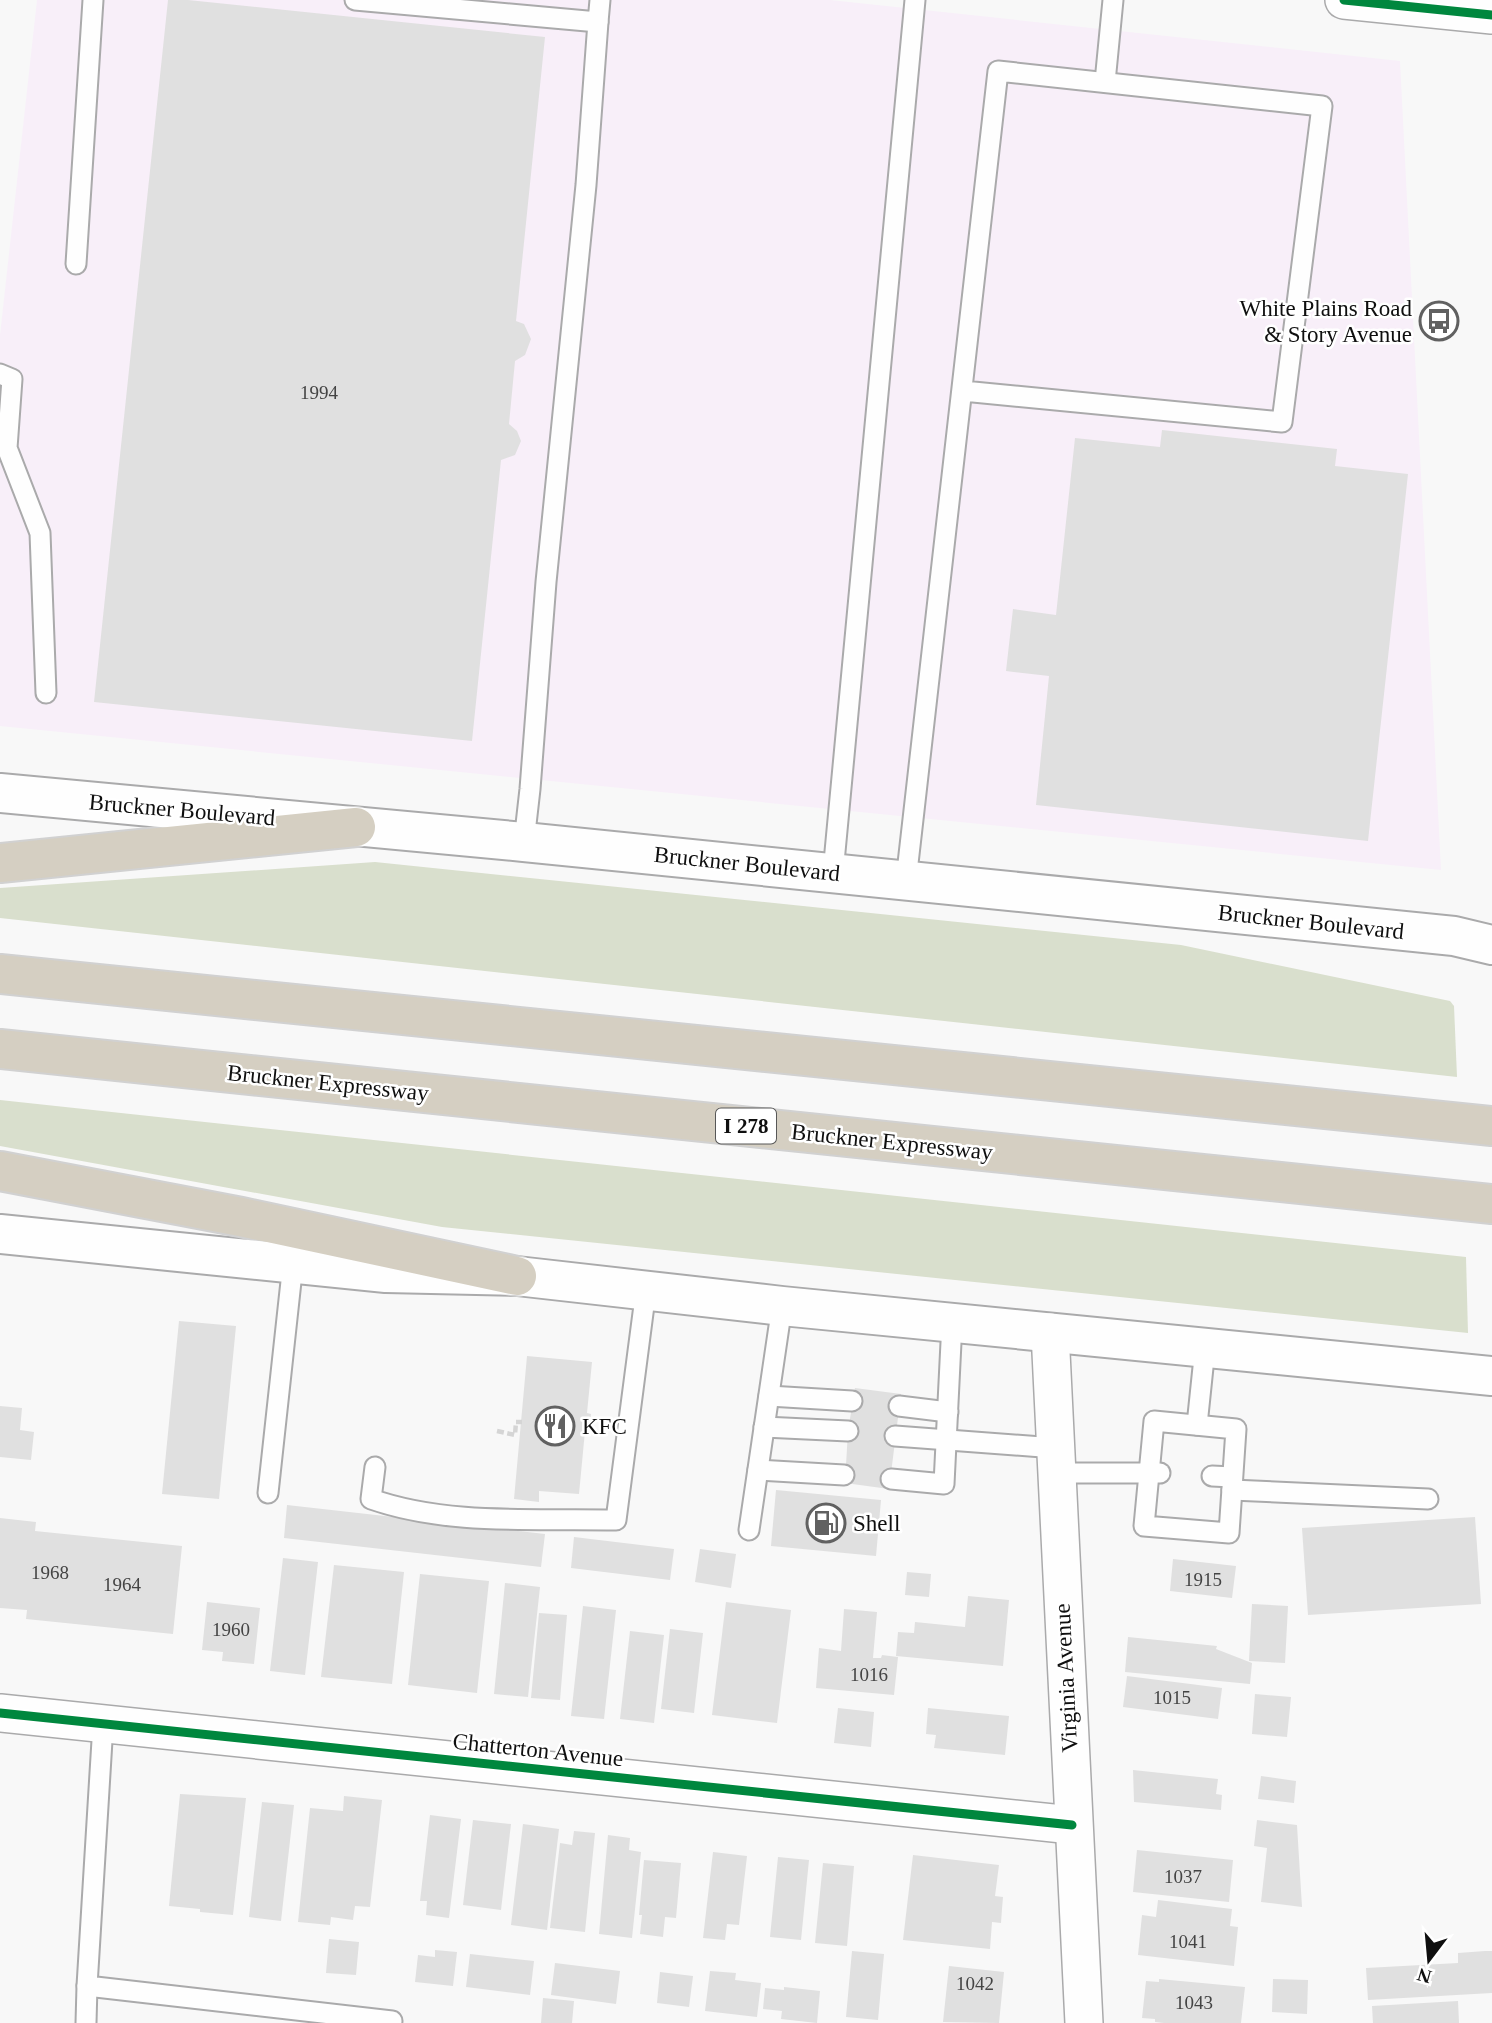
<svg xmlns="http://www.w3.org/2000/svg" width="1492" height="2023" viewBox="0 0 1492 2023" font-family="'Times New Roman',serif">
	<rect width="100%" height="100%" fill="#f8f8f8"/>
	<path fill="#f8eff9" d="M 37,0 L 830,0 L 1400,61 L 1441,870 L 0,726 L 0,335 Z"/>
	<g fill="#d9dfcd">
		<path d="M 375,862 L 1181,945 L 1450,1001 L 1454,1006 L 1457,1077 L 0,918 L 0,888 Z"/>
		<path d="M 0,1100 L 1466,1257 L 1468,1333 L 442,1227 L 0,1146 Z"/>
	</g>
	<g fill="#e0e0e0">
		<path d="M 168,0 L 188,0 L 545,37 L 516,321 L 524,324 L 531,339 L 525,355 L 515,361 L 509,424 L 517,431 L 521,441 L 515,455 L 501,460 L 472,741 L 94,702 Z"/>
		<path d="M 1162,430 L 1337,449 L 1335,466 L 1408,474 L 1368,841 L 1036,805 L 1049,676 L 1006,671 L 1013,609 L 1056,615 L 1075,438 L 1160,447 Z"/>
		<path d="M 179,1321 L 236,1326 L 219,1499 L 162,1494 Z"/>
		<path d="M 527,1356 L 592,1362 L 587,1413 L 591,1414 L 590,1422 L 589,1431 L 585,1431 L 579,1494 L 539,1491 L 539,1502 L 514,1499 Z"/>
		<path d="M 855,1388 L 901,1394 L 889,1489 L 845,1483 L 848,1431 Z"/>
		<path d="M 0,1406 L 22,1408 L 20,1430 L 34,1432 L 31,1460 L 0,1457 Z"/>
		<path d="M 776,1490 L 881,1500 L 876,1556 L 771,1546 Z"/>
		<path d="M 287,1505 L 545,1534 L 541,1567 L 284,1538 Z"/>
		<path d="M 1475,1517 L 1481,1604 L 1308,1615 L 1302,1528 Z"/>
		<path d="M 0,1518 L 36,1522 L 35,1531 L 182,1546 L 173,1634 L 26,1619 L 27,1610 L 0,1608 Z"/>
		<path d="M 574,1537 L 674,1549 L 670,1580 L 571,1568 Z"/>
		<path d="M 700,1549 L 736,1554 L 731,1588 L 695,1582 Z"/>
		<path d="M 283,1558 L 318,1562 L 305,1675 L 270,1671 Z"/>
		<path d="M 1173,1559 L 1236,1566 L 1232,1598 L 1170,1591 Z"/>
		<path d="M 334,1565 L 404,1572 L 392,1684 L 321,1677 Z"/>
		<path d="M 907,1572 L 931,1574 L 929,1597 L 905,1595 Z"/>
		<path d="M 420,1574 L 489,1581 L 477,1693 L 408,1685 Z"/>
		<path d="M 505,1583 L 540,1587 L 528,1697 L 494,1694 Z"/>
		<path d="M 968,1596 L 1009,1600 L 1003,1666 L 896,1656 L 898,1632 L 914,1633 L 915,1622 L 965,1627 Z"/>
		<path d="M 207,1602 L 260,1608 L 254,1664 L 222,1661 L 223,1652 L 202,1650 Z"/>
		<path d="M 726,1602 L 791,1610 L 777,1723 L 712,1715 Z"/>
		<path d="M 1252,1604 L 1288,1606 L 1285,1663 L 1249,1661 Z"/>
		<path d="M 583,1606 L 616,1610 L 604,1719 L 571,1716 Z"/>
		<path d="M 844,1609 L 877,1612 L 873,1658 L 881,1658 L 882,1655 L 898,1657 L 894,1695 L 816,1688 L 819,1648 L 841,1651 Z"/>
		<path d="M 539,1613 L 567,1615 L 560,1700 L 531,1698 Z"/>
		<path d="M 670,1629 L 703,1633 L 694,1713 L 661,1709 Z"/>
		<path d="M 630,1631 L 664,1635 L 654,1723 L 620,1719 Z"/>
		<path d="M 1128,1637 L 1217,1646 L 1216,1649 L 1252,1663 L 1250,1684 L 1125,1672 Z"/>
		<path d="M 1127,1676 L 1222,1688 L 1218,1719 L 1123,1707 Z"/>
		<path d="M 1255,1694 L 1291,1697 L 1287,1737 L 1252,1734 Z"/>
		<path d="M 838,1708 L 874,1712 L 871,1747 L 834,1743 Z"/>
		<path d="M 928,1708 L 1009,1716 L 1005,1755 L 934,1748 L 936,1735 L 926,1734 Z"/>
		<path d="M 1133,1770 L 1218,1779 L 1216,1794 L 1222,1795 L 1221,1810 L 1134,1802 Z"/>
		<path d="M 1261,1776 L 1296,1781 L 1294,1803 L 1258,1799 Z"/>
		<path d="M 180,1794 L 246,1798 L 233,1915 L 200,1912 L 200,1909 L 169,1906 Z"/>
		<path d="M 344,1796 L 382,1800 L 370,1907 L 355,1906 L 353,1920 L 331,1917 L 330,1925 L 298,1922 L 310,1808 L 343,1811 Z"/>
		<path d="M 262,1802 L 294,1805 L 281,1921 L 249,1917 Z"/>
		<path d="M 430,1815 L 461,1819 L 449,1918 L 426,1915 L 427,1901 L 420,1901 Z"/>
		<path d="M 473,1820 L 511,1824 L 501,1910 L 463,1905 Z"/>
		<path d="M 1257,1820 L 1297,1825 L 1302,1907 L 1261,1902 L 1267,1848 L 1254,1846 Z"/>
		<path d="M 523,1824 L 559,1829 L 547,1930 L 511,1925 Z"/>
		<path d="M 574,1831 L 595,1833 L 585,1932 L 550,1928 L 560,1843 L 572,1845 Z"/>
		<path d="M 608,1835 L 630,1838 L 629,1850 L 641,1852 L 632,1938 L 599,1934 Z"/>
		<path d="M 1137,1850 L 1233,1860 L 1229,1902 L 1133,1892 Z"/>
		<path d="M 713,1852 L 747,1856 L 739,1925 L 727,1924 L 725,1940 L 703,1938 Z"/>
		<path d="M 913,1855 L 999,1865 L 995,1896 L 1003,1897 L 1002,1909 L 1001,1923 L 992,1922 L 990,1949 L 903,1940 Z"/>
		<path d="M 778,1857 L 809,1860 L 801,1940 L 770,1937 Z"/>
		<path d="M 644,1860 L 681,1863 L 676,1918 L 665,1917 L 663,1937 L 640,1934 L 642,1915 L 639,1915 Z"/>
		<path d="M 823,1863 L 854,1866 L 847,1946 L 815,1943 Z"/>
		<path d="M 1158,1900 L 1232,1909 L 1230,1926 L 1238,1927 L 1234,1966 L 1138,1955 L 1142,1915 L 1156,1917 Z"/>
		<path d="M 329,1939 L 359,1942 L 356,1975 L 326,1973 Z"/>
		<path d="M 435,1950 L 457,1952 L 453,1986 L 415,1982 L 418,1955 L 435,1957 Z"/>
		<path d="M 852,1951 L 884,1954 L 878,2020 L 846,2017 Z"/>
		<path d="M 1485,1951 L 1492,1951 L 1492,1993 L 1368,2000 L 1366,1968 L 1458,1963 L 1458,1953 Z"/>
		<path d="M 470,1954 L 534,1961 L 530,1995 L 466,1987 Z"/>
		<path d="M 555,1963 L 620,1971 L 616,2004 L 551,1995 Z"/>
		<path d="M 949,1966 L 1004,1972 L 999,2023 L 943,2022 Z"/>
		<path d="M 710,1971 L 736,1973 L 735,1980 L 761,1983 L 757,2017 L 705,2011 Z"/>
		<path d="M 660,1972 L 693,1976 L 689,2007 L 657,2003 Z"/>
		<path d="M 1159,1979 L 1245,1987 L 1241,2023 L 1164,2023 L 1155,2022 L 1155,2019 L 1142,2018 L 1146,1981 L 1159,1982 Z"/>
		<path d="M 1273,1979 L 1308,1980 L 1307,2014 L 1272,2012 Z"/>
		<path d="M 784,1987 L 820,1991 L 817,2023 L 781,2019 L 782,2011 L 763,2009 L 765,1988 L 784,1990 Z"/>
		<path d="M 543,1998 L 574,2001 L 572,2023 L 541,2023 Z"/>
		<path d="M 1458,2001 L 1459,2023 L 1373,2023 L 1372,2006 Z"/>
	</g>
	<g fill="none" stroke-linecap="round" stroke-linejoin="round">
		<defs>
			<g id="lane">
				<path d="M 355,0 L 598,22 L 600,0"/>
				<path d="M 1105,82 L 1113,0"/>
				<path d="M 76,264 L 93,0"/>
				<path d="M 0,374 L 12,379 L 7,448 L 40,533 L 46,693"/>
				<path d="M 524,842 L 530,789 L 546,582 L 586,185 L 598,22"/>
				<path d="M 833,873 L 915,0"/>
				<path d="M 906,881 L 998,71 L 1322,106 L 1282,422 L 963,391"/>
				<path d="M 769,1396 L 852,1401"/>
				<path d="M 899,1406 L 948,1412"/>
				<path d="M 1154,1421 L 1236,1429 L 1229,1533 L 1144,1526 Z"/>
				<path d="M 1197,1425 L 1205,1348"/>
				<path d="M 764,1427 L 848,1431"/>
				<path d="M 895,1436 L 1055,1448"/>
				<path d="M 375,1467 L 371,1499 C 448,1526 535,1518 616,1520 L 646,1290"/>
				<path d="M 758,1470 L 844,1475"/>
				<path d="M 1056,1473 L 1160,1473"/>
				<path d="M 1212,1476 L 1232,1477"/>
				<path d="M 891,1479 L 944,1484 L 952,1322"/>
				<path d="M 1232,1490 L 1428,1499"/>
				<path d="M 268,1493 L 293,1263"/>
				<path d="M 749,1530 L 782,1306"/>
				<path d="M 103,1724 L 87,1986 L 392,2021 L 391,2023"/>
				<path d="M 86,2023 L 87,1986"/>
			</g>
			<g id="street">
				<path d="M 1344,0 L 1492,15"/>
				<path d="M 1050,1332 L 1084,2023"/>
				<path d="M 0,1713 L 1072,1825"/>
			</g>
			<g id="secondary">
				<path d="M 0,793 L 524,842 L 1454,936 L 1492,945"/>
				<path d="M 0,1234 L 386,1273 L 517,1276 L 782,1306 L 1492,1376"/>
			</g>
			<g id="highway">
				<path d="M 0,863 L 356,827"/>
				<path d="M 0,974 L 1492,1126"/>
				<path d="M 0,1049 L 1492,1204"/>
				<path d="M 0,1171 L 241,1217 L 517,1276"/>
			</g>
		</defs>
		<use href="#lane" stroke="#aaaaab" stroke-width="23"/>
		<use href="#street" stroke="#aaaaab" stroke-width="40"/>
		<use href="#secondary" stroke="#aaaaab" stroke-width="42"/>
		<use href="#highway" stroke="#d1d1d1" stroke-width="42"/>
		<path stroke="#d5d5d5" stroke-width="4.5" stroke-dasharray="7 3.5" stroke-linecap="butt" d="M 497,1431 L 515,1435 L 516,1422 L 522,1422"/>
		<use href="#lane" stroke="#fefefe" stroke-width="19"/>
		<use href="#street" stroke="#fefefe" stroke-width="37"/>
		<use href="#secondary" stroke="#fefefe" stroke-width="38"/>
		<use href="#highway" stroke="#d5cfc2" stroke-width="38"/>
		<defs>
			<g id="cycleway">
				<path d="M 1344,0 L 1492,15"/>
				<path d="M 0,1713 L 1072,1825"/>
			</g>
		</defs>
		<use href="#cycleway" stroke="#fff" stroke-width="13"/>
		<use href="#cycleway" stroke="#00873e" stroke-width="9"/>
	</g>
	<defs>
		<symbol id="bus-ring" viewBox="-11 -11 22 22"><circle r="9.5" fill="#fff" stroke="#616161" stroke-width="1.5"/><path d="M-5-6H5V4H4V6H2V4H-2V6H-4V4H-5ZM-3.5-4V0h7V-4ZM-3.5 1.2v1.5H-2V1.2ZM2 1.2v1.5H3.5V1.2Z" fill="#616161"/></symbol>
		<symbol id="restaurant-ring" viewBox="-11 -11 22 22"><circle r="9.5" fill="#fff" stroke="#616161" stroke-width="1.5"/><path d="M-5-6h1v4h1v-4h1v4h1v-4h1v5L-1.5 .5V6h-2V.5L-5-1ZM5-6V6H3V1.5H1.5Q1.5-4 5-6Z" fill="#616161"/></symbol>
		<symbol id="fuel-ring" viewBox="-11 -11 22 22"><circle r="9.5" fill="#fff" stroke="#616161" stroke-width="1.5"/><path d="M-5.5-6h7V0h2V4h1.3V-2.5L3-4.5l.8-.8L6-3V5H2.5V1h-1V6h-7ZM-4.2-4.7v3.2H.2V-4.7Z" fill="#616161"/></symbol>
	</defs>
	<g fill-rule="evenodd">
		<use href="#bus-ring" x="1417" y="299" width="44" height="44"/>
		<use href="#restaurant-ring" x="533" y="1404" width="44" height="44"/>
		<use href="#fuel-ring" x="804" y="1501" width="44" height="44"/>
	</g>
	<g text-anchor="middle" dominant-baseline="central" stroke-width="5" stroke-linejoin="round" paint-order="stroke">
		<g font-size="19" fill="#444">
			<text x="319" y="392">1994</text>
			<text x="50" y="1572">1968</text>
			<text x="1203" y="1579">1915</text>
			<text x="122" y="1584">1964</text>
			<text x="231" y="1629">1960</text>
			<text x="869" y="1674">1016</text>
			<text x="1172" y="1697">1015</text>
			<text x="1183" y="1876">1037</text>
			<text x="1188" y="1941">1041</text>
			<text x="975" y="1983">1042</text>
			<text x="1194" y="2002">1043</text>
		</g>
		<rect fill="#fff" stroke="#575757" stroke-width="2" x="716" y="1108.5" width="60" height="35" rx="5"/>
		<g font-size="21" font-weight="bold" fill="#0f0f0f">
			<text x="746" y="1126">I 278</text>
		</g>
		<g font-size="23" fill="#0f0f0f" stroke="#fff" text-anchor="start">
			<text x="1412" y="308" text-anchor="end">White Plains Road<tspan x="1412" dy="26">&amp; Story Avenue</tspan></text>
			<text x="582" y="1426">KFC</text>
			<text x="853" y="1523">Shell</text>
		</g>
		<g font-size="23" fill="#0f0f0f" stroke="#fff">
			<text transform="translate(182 810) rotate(5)">Bruckner Boulevard</text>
			<text transform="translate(747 864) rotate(6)">Bruckner Boulevard</text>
			<text transform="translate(1311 922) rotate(6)">Bruckner Boulevard</text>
			<text transform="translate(328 1083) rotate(6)">Bruckner Expressway</text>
			<text transform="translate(892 1142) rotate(6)">Bruckner Expressway</text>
			<text transform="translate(1066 1678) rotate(-93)">Virginia Avenue</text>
			<text transform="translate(538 1750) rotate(6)">Chatterton Avenue</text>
		</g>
	</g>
	<g transform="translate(1429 1960) rotate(196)" stroke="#ffffff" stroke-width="5" paint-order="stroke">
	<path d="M0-5L12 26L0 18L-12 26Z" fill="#0f0f0f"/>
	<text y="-10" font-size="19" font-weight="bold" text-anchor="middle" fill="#0f0f0f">N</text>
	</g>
</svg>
